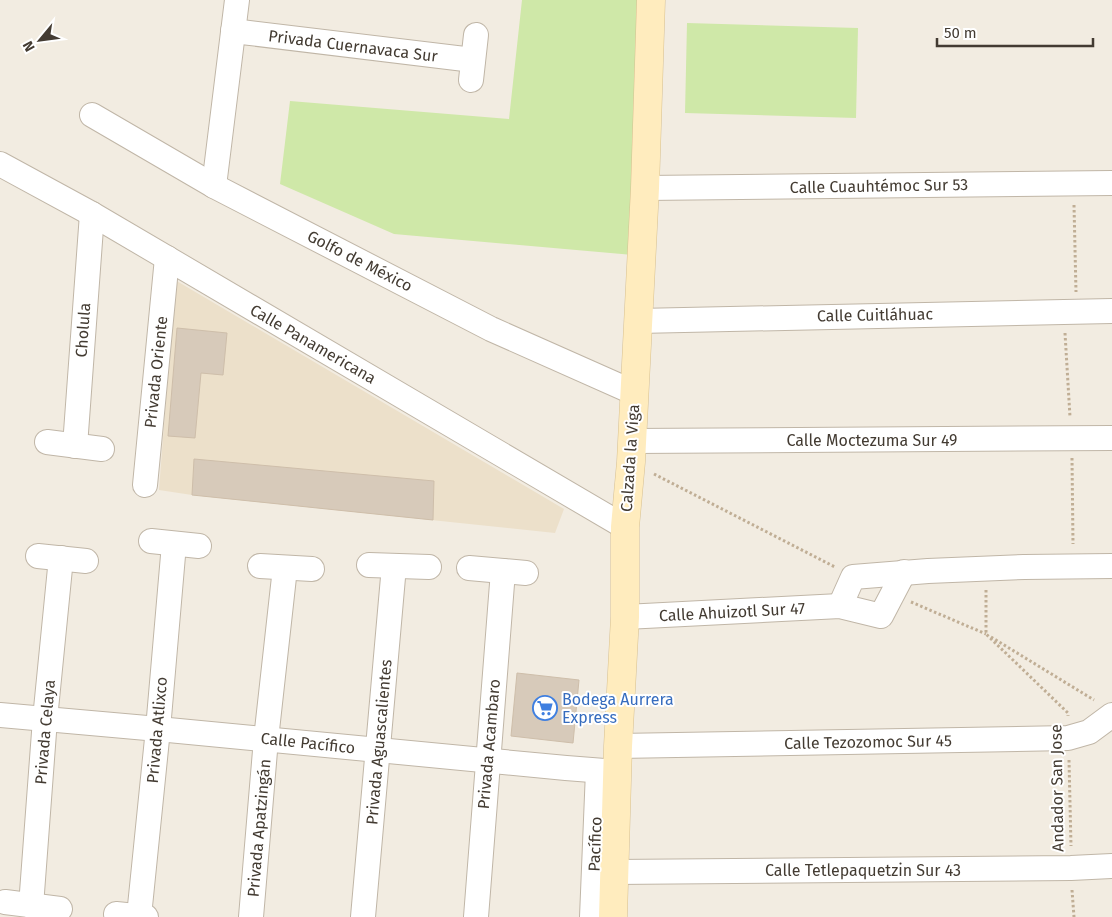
<svg xmlns="http://www.w3.org/2000/svg" width="1112" height="917" viewBox="0 0 1112 917" font-family="'Fira Sans',sans-serif">
	<rect width="100%" height="100%" fill="#f2ece1"/>
	<path fill="#ece0ca" d="M 175,280 L 564,509 L 555,533 L 192,495 L 159,490 Z"/>
	<g fill="#cfe8a8">
		<path d="M 522,0 L 644,0 L 633,255 L 394,234 L 280,184 L 290,101 L 509,119 Z"/>
		<path d="M 687,23 L 858,28 L 856,118 L 685,113 Z"/>
	</g>
	<g fill="#d7caba" stroke="#cebeaa">
		<path d="M 177,328 L 227,333 L 223,375 L 201,373 L 195,438 L 168,436 Z"/>
		<path d="M 194,459 L 434,481 L 433,520 L 192,495 Z"/>
		<path d="M 517,673 L 579,680 L 573,743 L 511,736 Z"/>
	</g>
	<g fill="none" stroke-linecap="round" stroke-linejoin="round">
		<defs>
			<g id="minor">
				<path d="M 233,31 L 473,60"/>
				<path d="M 471,80 L 476,35"/>
				<path d="M 92,115 L 214,186 L 491,329 L 635,393"/>
				<path d="M 0,164 L 92,214 L 625,527"/>
				<path d="M 214,186 L 237,0"/>
				<path d="M 645,188 L 1112,183"/>
				<path d="M 638,321 L 1112,311"/>
				<path d="M 632,441 L 1112,438"/>
				<path d="M 47,442 L 102,449"/>
				<path d="M 75,446 L 92,214"/>
				<path d="M 145,485 L 167,258"/>
				<path d="M 151,541 L 199,546"/>
				<path d="M 38,556 L 86,561"/>
				<path d="M 369,565 L 429,567"/>
				<path d="M 260,566 L 312,569"/>
				<path d="M 469,568 L 526,573"/>
				<path d="M 840,606 L 853,577 L 928,571 L 1024,567 L 1112,566"/>
				<path d="M 625,617 L 840,606 L 881,616 L 904,572"/>
				<path d="M 0,715 L 158,729 L 566,768 L 617,772"/>
				<path d="M 618,746 L 1068,738 L 1089,732 L 1112,715"/>
				<path d="M 614,872 L 1071,868 L 1112,866"/>
				<path d="M 5,902 L 60,909"/>
				<path d="M 31,906 L 45,719 L 61,558"/>
				<path d="M 116,914 L 146,917"/>
				<path d="M 139,916 L 158,729 L 174,544"/>
				<path d="M 251,917 L 266,739 L 285,568"/>
				<path d="M 363,917 L 394,566"/>
				<path d="M 476,917 L 503,571"/>
				<path d="M 592,917 L 598,771"/>
			</g>
			<path id="secondary" d="M 613,917 L 618,746 L 625,617 L 625,527 L 631,462 L 645,188 L 651,0"/>
		</defs>
		<use href="#minor" stroke="#c0b6a7" stroke-width="26"/>
		<use href="#secondary" stroke="#d7c091" stroke-width="29"/>
		<g stroke="#c0ae95" stroke-width="3" stroke-dasharray="2.5 2.5" stroke-linecap="butt">
			<path d="M 1074,205 L 1076,292"/>
			<path d="M 1065,333 L 1070,417"/>
			<path d="M 1072,458 L 1073,544"/>
			<path d="M 654,474 L 835,567"/>
			<path d="M 986,590 L 986,634 L 1068,713 L 1068,716"/>
			<path d="M 911,602 L 986,634"/>
			<path d="M 991,637 L 1094,700"/>
			<path d="M 1069,760 L 1071,846"/>
			<path d="M 1072,890 L 1074,917"/>
		</g>
		<use href="#minor" stroke="#fff" stroke-width="24"/>
		<use href="#secondary" stroke="#ffecbe" stroke-width="28"/>
	</g>
	<defs>
		<symbol id="supermarket-ring" viewBox="-11 -11 22 22"><circle r="9.5" fill="#fff" stroke="#3f7fe0" stroke-width="1.5"/><path d="M-6-5.5h2.5l.6 2H6L4.5 2H-2.5L-4.4-4H-6ZM-1.5 3.2a1.3 1.3 0 1 0 .1 0ZM3 3.2a1.3 1.3 0 1 0 .1 0Z" fill="#3f7fe0"/></symbol>
	</defs>
	<g fill-rule="evenodd">
		<use href="#supermarket-ring" x="531" y="694" width="28" height="28"/>
	</g>
	<g text-anchor="middle" dominant-baseline="central" stroke-width="4" stroke-linejoin="round" paint-order="stroke">
		<g font-size="16" fill="#433b32" stroke="#fff">
			<text transform="translate(353 46) rotate(7)">Privada Cuernavaca Sur</text>
			<text transform="translate(879 186) rotate(-1)">Calle Cuauhtémoc Sur 53</text>
			<text transform="translate(360 261) rotate(27)">Golfo de México</text>
			<text transform="translate(875 315) rotate(-1)">Calle Cuitláhuac</text>
			<text transform="translate(83 330) rotate(-86)">Cholula</text>
			<text transform="translate(313 344) rotate(30)">Calle Panamericana</text>
			<text transform="translate(156 372) rotate(-84)">Privada Oriente</text>
			<text x="872" y="440">Calle Moctezuma Sur 49</text>
			<text transform="translate(630 458) rotate(-86)">Calzada la Viga</text>
			<text transform="translate(732 612) rotate(-3)">Calle Ahuizotl Sur 47</text>
			<text transform="translate(157 730) rotate(-85)">Privada Atlixco</text>
			<text transform="translate(45 732) rotate(-85)">Privada Celaya</text>
			<text transform="translate(379 742) rotate(-85)">Privada Aguascalientes</text>
			<text transform="translate(868 742) rotate(-1)">Calle Tezozomoc Sur 45</text>
			<text transform="translate(308 743) rotate(6)">Calle Pacífico</text>
			<text transform="translate(489 744) rotate(-85)">Privada Acambaro</text>
			<text transform="translate(1057 788) rotate(-91)">Andador San Jose</text>
			<text transform="translate(259 828) rotate(-85)">Privada Apatzingán</text>
			<text transform="translate(595 844) rotate(-88)">Pacífico</text>
			<text x="863" y="870">Calle Tetlepaquetzin Sur 43</text>
		</g>
		<g font-size="16" fill="#366cbe" stroke="#fff" text-anchor="start">
			<text x="562" y="699">Bodega Aurrera<tspan x="562" dy="18">Express</tspan></text>
		</g>
	</g>
	<g transform="translate(40 40) rotate(241)" stroke="#ffffff" stroke-width="4" paint-order="stroke">
	<path d="M0-4L9 19L0 12L-9 19Z" fill="#433b32"/>
	<text y="-8" font-size="14" font-weight="bold" text-anchor="middle" fill="#433b32">N</text>
	</g>
	<path d="M937 38v8h156v-8" fill="none" stroke="#433b32" stroke-width="2.5"/>
	<text x="944" y="38" font-size="15" fill="#433b32" stroke="#ffffff" stroke-width="4" paint-order="stroke">50 m</text>
</svg>
